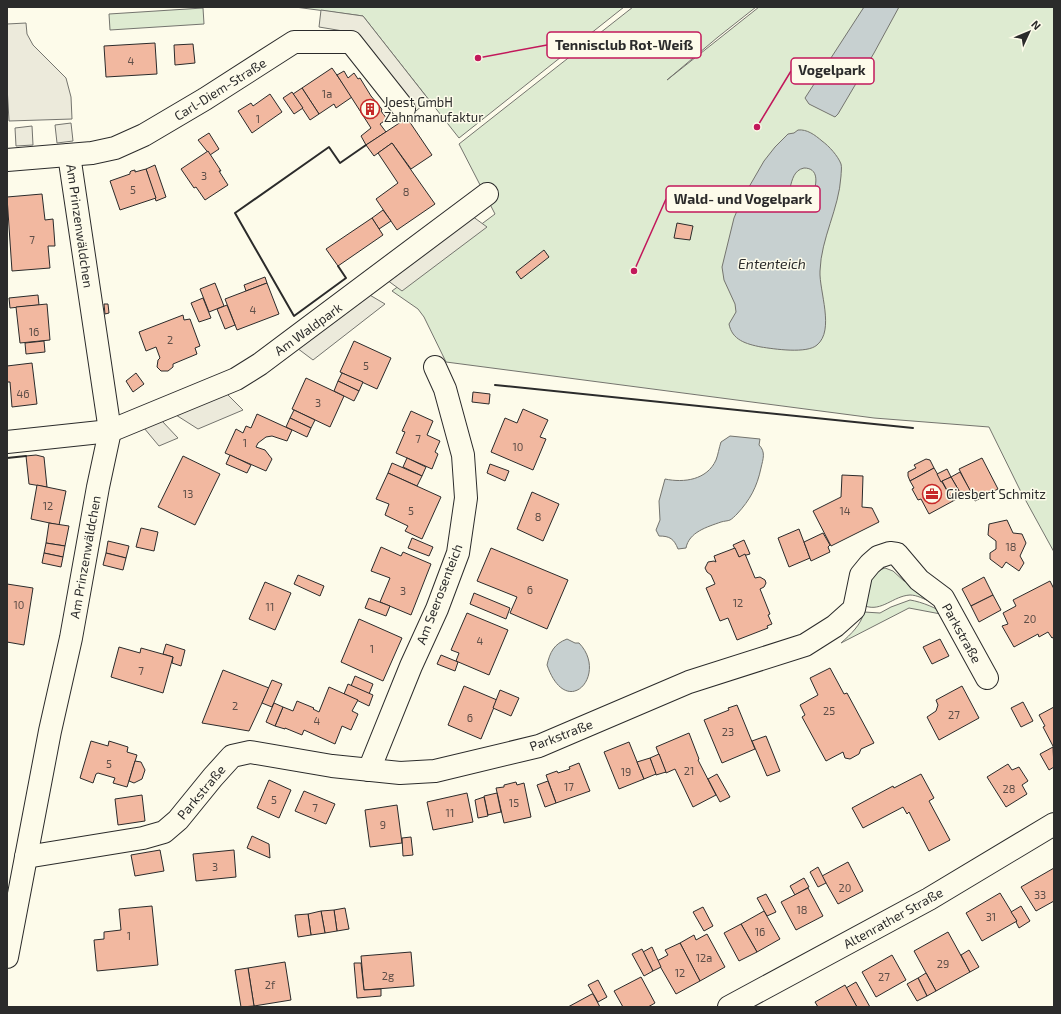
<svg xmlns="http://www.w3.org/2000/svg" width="1061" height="1014" viewBox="0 0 1061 1014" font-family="'Exo 2',sans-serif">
	<rect width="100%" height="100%" fill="#fdfbea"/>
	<g fill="#deebd1" stroke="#74746e">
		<path d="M 295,7 L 624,7 L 459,138 L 363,16 Z"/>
		<path d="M 633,7 L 756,7 L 718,37 L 667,80 L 759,7 L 1054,7 L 1054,552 L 1020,490 L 989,427 L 874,418 L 446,362 L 424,317 L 418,309 L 392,291 L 495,214 L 459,144 Z"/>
		<path d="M 203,8 L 204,24 L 110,30 L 109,14 Z"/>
		<path d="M 885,568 L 893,571 L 904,581 L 915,584 L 931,602 C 924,599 917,595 910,595 C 893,596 882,612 865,606 C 868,592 868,573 885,568 Z"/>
		<path d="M 910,600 C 922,602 937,608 946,615 L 909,608 L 841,643 C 851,634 861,625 864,612 L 880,613 L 891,607 Z"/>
	</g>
	<g fill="#eceadb" stroke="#74746e">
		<path d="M 321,10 L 363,16 L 429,100 L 416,111 L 355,33 L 319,27 Z"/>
		<path d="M 26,23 L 27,34 L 33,45 L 66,78 L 71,97 L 72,119 L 9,121 L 7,86 L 7,24 Z"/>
		<path d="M 71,123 L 73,141 L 57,143 L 55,125 Z"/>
		<path d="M 32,126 L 33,145 L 16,146 L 15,128 Z"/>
		<path d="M 472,216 L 487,227 L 402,291 L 387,280 Z"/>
		<path d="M 368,294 L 385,304 L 313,360 L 297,348 Z"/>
		<path d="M 226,393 L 243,410 L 198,429 L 176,415 Z"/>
		<path d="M 162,421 L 178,438 L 159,446 L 144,428 Z"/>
	</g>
	<g fill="#c7d0d0" stroke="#74746e" fill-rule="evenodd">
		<path d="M 864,7 L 899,7 L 874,53 L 838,114 L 835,117 L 809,104 L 805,98 Z"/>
		<path d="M 798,130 C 807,129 815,135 822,141 C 829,146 838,156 841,164 C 842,167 841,173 841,176 C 839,209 821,238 820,271 C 819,291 835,330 817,345 C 807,354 774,349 761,347 C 746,344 732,340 729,324 L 736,312 L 735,304 L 724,280 L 722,267 L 734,218 L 742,199 L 764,161 L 775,147 L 788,134 L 794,133 ZM 804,168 C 819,168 817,183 813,194 L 805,200 L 794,197 L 790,188 C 792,180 794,170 804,168 Z"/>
		<path d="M 730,436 L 760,439 L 759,445 C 766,452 763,459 761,468 C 757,487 750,500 737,514 C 735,516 732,519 730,520 C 728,521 724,521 721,522 C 707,527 689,532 686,548 L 678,549 C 674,539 670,536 659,536 L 656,530 L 660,520 L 659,501 L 665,479 C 684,483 707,480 716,460 C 718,455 719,448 721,442 Z"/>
		<path d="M 567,639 L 575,643 L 579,643 C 609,674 567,722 547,665 C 550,652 554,644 567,639 Z"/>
	</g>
	<g fill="#f2b8a0" stroke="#2b2b2b">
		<path d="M 155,43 L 157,74 L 106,77 L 104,46 Z"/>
		<path d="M 193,44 L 195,63 L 175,65 L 174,45 Z"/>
		<path d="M 332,68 L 352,97 L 336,108 L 334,104 L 319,114 L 302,88 Z"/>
		<path d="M 344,71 L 348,78 L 354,73 L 358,79 L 360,78 L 371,96 L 381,108 L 382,110 L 381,111 L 387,119 L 380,124 L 386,132 L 366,145 L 361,136 L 371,128 L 337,75 Z"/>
		<path d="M 302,88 L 319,114 L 310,120 L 293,94 Z"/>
		<path d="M 292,92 L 303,108 L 294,114 L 283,98 Z"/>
		<path d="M 270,94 L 282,112 L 252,133 L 238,111 L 251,103 L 253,106 Z"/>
		<path d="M 407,118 L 432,155 L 411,169 L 392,143 L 374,156 L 366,145 Z"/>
		<path d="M 209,133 L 219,149 L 210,155 L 198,140 Z"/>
		<path d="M 392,143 L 435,204 L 397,230 L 376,199 L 398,183 L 378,153 Z"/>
		<path d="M 208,151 L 221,171 L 219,171 L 228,185 L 205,200 L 196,187 L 194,188 L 181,169 Z"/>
		<path d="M 155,165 L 166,197 L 156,201 L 146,169 Z"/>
		<path d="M 146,169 L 156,198 L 120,210 L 110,181 L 130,174 L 130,172 L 131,171 L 135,170 L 135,172 Z"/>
		<path d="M 42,194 L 45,220 L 53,219 L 54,232 L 55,246 L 48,246 L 50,268 L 12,271 L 7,197 Z"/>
		<path d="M 383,210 L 391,221 L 379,229 L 372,218 Z"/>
		<path d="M 372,218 L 383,235 L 338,266 L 326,249 Z"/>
		<path d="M 677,223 L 693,226 L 690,240 L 674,238 Z"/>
		<path d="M 544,250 L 549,257 L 521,279 L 516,272 Z"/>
		<path d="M 265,277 L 267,283 L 246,291 L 244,285 Z"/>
		<path d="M 215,283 L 224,306 L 209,312 L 200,289 Z"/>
		<path d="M 267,283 L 279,314 L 237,330 L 225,299 Z"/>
		<path d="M 38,295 L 39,305 L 10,308 L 9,298 Z"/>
		<path d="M 203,298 L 211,318 L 199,322 L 191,303 Z"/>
		<path d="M 47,304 L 50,340 L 20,343 L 16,307 Z"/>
		<path d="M 104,304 L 108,304 L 109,313 L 105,314 Z"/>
		<path d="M 227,305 L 235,325 L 225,329 L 217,309 Z"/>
		<path d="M 183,315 L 184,320 L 190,319 L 200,346 L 195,348 L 197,354 L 173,364 L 173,367 L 168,371 L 161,371 L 157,367 L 158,360 L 160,358 L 156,347 L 146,351 L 139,332 Z"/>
		<path d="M 44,341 L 45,352 L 26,354 L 25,343 Z"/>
		<path d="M 354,341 L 391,358 L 377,389 L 340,372 Z"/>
		<path d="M 32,363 L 37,404 L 12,407 L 10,382 L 7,382 L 7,366 Z"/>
		<path d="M 136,373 L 144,384 L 133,392 L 126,381 Z"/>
		<path d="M 342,373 L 363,382 L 359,391 L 338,381 Z"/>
		<path d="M 306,378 L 344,396 L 330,427 L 292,409 Z"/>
		<path d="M 338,381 L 359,391 L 354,401 L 334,391 Z"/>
		<path d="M 473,392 L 490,394 L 489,404 L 472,402 Z"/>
		<path d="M 523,409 L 548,420 L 540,437 L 546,439 L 533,470 L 491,452 L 505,418 L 517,423 Z"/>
		<path d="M 294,410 L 315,420 L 311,428 L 290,418 Z"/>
		<path d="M 411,411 L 433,421 L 427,435 L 440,441 L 435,452 L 438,454 L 432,469 L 396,453 L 405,432 L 402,431 Z"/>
		<path d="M 257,414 L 292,430 L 287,441 L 272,436 L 266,437 L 258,443 L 256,447 L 265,450 L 272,459 L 266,471 L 225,453 L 236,429 L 243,433 L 246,426 L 251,428 Z"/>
		<path d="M 290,418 L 311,428 L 307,437 L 286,427 Z"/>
		<path d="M 36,455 L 44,457 L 47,487 L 29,484 L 26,456 Z"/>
		<path d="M 230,455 L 251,465 L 247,473 L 226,464 Z"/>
		<path d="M 183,456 L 220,474 L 195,525 L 158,507 Z"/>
		<path d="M 407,458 L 426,467 L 422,476 L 403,467 Z"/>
		<path d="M 982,458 L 998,489 L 975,501 L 959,469 Z"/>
		<path d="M 926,459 L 930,460 L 934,468 L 910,481 L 908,476 L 908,472 L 916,468 L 914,465 Z"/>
		<path d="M 392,463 L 422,476 L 417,486 L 388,473 Z"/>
		<path d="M 490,464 L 509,471 L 505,481 L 487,473 Z"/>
		<path d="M 934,468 L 953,501 L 929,514 L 921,499 L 918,500 L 912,489 L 914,488 L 910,481 Z"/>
		<path d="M 947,469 L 951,477 L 941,482 L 937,474 Z"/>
		<path d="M 960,472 L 971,492 L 962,496 L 951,477 Z"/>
		<path d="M 388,473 L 441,497 L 422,539 L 405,531 L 408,526 L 385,515 L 389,504 L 376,499 Z"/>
		<path d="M 842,475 L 863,476 L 862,507 L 872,508 L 879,522 L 831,546 L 813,511 L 841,497 Z"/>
		<path d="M 951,477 L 962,496 L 953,501 L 942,481 Z"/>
		<path d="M 37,485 L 66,491 L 59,525 L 31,519 Z"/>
		<path d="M 532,492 L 559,504 L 543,541 L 517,529 Z"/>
		<path d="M 1007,520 L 1013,533 L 1022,534 L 1026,543 L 1020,556 L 1024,563 L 1019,571 L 1006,562 L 1002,568 L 990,559 L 990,553 L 996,549 L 996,541 L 988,535 L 989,524 Z"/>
		<path d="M 49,523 L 69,526 L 65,546 L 46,543 Z"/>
		<path d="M 141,528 L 158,532 L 154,551 L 136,547 Z"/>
		<path d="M 799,529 L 810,558 L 789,567 L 778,538 Z"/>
		<path d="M 823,533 L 830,545 L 828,547 L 830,552 L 811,561 L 804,542 Z"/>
		<path d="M 412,538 L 433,547 L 429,556 L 408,548 Z"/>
		<path d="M 744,540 L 750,554 L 739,557 L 733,545 Z"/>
		<path d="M 108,541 L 129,546 L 126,558 L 106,553 Z"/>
		<path d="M 46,543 L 65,546 L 63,557 L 44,553 Z"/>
		<path d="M 381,547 L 401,556 L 403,552 L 431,564 L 411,615 L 380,602 L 390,578 L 371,571 Z"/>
		<path d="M 491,548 L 568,580 L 547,629 L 510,613 L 517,597 L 477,581 Z"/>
		<path d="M 735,548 L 739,557 L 745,554 L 755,578 L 760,577 L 765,580 L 766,583 L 764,587 L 760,589 L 770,614 L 768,615 L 772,624 L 767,626 L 768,628 L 737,640 L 728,618 L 720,621 L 706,588 L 715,584 L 711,575 L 707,572 L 705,568 L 708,562 L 714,561 L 716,562 L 714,556 Z"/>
		<path d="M 44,553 L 63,557 L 61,567 L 42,563 Z"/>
		<path d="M 106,553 L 126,558 L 123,570 L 103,565 Z"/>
		<path d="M 298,575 L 324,586 L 320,596 L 294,584 Z"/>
		<path d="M 984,577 L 993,595 L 971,606 L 962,589 Z"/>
		<path d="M 1050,581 L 1054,589 L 1054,637 L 1052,638 L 1048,632 L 1039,637 L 1038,634 L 1014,647 L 1002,626 L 1008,624 L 1003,613 L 1016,606 L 1013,600 Z"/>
		<path d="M 265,582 L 291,593 L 275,630 L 249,619 Z"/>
		<path d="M 7,584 L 33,588 L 24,645 L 7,642 Z"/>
		<path d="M 474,593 L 510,608 L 506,619 L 470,604 Z"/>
		<path d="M 993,595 L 1001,610 L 979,622 L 971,606 Z"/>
		<path d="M 369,598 L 390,606 L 386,616 L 365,608 Z"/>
		<path d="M 467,613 L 508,630 L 489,675 L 456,661 L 459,653 L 451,650 Z"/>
		<path d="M 359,619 L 402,638 L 383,681 L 341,662 Z"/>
		<path d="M 940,639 L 949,656 L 932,664 L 923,647 Z"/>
		<path d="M 166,644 L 185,650 L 181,666 L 172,663 L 173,657 L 163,654 Z"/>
		<path d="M 119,647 L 140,653 L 141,648 L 173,657 L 163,693 L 111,677 Z"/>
		<path d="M 441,655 L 458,662 L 455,671 L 437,664 Z"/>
		<path d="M 830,668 L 844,694 L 847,693 L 874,743 L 861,749 L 859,754 L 850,759 L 845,758 L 843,752 L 826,761 L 802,717 L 805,715 L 800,705 L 818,695 L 810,678 Z"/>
		<path d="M 223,670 L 269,688 L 249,731 L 202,723 Z"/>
		<path d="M 355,676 L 373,684 L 369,694 L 351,686 Z"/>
		<path d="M 272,680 L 282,684 L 272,707 L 262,703 Z"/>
		<path d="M 348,684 L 373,695 L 369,706 L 344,694 Z"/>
		<path d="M 464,686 L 497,700 L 481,739 L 448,725 Z"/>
		<path d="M 962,686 L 979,718 L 939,740 L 927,717 L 936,711 L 938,705 L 936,700 Z"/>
		<path d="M 329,687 L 358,700 L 352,711 L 358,714 L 351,730 L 342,726 L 335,744 L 304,730 L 302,735 L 285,728 L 285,729 L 275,726 L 283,707 L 293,711 L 297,701 L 314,708 L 313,709 L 319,712 Z"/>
		<path d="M 500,690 L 519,698 L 511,716 L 493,708 Z"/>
		<path d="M 1023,702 L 1033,721 L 1021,727 L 1011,708 Z"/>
		<path d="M 274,703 L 283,707 L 275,726 L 266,722 Z"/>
		<path d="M 737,705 L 755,749 L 722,763 L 704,720 L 729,710 L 728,708 Z"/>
		<path d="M 1054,707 L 1054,748 L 1043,727 L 1045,726 L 1039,715 Z"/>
		<path d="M 689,733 L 699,759 L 698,760 L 716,795 L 693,807 L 675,769 L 666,773 L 656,747 Z"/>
		<path d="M 766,736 L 780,771 L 767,776 L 752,741 Z"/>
		<path d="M 91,741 L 108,746 L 109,741 L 128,747 L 127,752 L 137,755 L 127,787 L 113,783 L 115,778 L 98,773 L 96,774 L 93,783 L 80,778 Z"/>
		<path d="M 629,742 L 644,779 L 619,789 L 604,752 Z"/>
		<path d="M 1053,747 L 1054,767 L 1049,770 L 1040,754 Z"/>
		<path d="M 659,754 L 666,772 L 656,775 L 650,758 Z"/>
		<path d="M 650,758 L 656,774 L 644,779 L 637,762 Z"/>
		<path d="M 135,761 L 141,762 L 145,770 L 142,779 L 134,783 L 129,781 Z"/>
		<path d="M 579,763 L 590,791 L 556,803 L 546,775 L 557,771 L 558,773 L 570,769 L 569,767 Z"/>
		<path d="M 1008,764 L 1012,770 L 1019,767 L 1028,781 L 1022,785 L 1027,794 L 1006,807 L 987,777 Z"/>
		<path d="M 717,774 L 730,797 L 720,802 L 708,779 Z"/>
		<path d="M 921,774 L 934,798 L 929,801 L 950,840 L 929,851 L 909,812 L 907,814 L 903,807 L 863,828 L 852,808 L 893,786 L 894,788 Z"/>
		<path d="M 269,780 L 291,790 L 279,818 L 257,808 Z"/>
		<path d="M 548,781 L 556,803 L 545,807 L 537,785 Z"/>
		<path d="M 516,782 L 517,785 L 524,783 L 531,817 L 504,823 L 496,788 L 504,787 L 504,785 Z"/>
		<path d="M 304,791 L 335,804 L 326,824 L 295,811 Z"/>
		<path d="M 467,793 L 473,822 L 433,830 L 427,802 Z"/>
		<path d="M 497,793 L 501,812 L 488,815 L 484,796 Z"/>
		<path d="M 142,795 L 145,821 L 118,825 L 115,799 Z"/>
		<path d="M 484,797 L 488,816 L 478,818 L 475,800 Z"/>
		<path d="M 397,805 L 402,843 L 370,847 L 365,810 Z"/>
		<path d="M 252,836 L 269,844 L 270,858 L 247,848 Z"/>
		<path d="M 411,837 L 413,855 L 403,856 L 402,838 Z"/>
		<path d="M 160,850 L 164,871 L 135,876 L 131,855 Z"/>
		<path d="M 234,850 L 236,877 L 196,881 L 193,854 Z"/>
		<path d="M 848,862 L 863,891 L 838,904 L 822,876 Z"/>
		<path d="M 818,867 L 826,883 L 818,887 L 810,872 Z"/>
		<path d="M 1054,868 L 1054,901 L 1036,911 L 1021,887 Z"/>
		<path d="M 804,878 L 809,887 L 795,895 L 790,886 Z"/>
		<path d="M 808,888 L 823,916 L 796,930 L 781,902 Z"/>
		<path d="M 1000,893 L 1017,921 L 982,941 L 966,913 Z"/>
		<path d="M 766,894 L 776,912 L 767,916 L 757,898 Z"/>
		<path d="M 152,906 L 158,965 L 97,971 L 94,940 L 104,939 L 104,932 L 121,930 L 119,909 Z"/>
		<path d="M 1021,906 L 1030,921 L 1019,928 L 1016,922 L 1017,921 L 1011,912 Z"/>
		<path d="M 703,907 L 713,926 L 704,931 L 693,912 Z"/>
		<path d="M 345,908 L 349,929 L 337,931 L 334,910 Z"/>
		<path d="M 334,910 L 337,931 L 325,933 L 321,911 Z"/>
		<path d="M 321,911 L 325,933 L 311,935 L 308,914 Z"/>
		<path d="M 764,911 L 780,939 L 757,952 L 741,924 Z"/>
		<path d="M 308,914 L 311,935 L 298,937 L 295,915 Z"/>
		<path d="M 741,924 L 757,952 L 739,961 L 724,933 Z"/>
		<path d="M 948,932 L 970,972 L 936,991 L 914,951 Z"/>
		<path d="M 707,934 L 725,967 L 700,981 L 680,943 L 694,935 L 696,940 Z"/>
		<path d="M 680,943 L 700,981 L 676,994 L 657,961 L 668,955 L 665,950 Z"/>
		<path d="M 652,947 L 661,967 L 653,971 L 643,952 Z"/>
		<path d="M 642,949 L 653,971 L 644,976 L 632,954 Z"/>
		<path d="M 969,950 L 979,967 L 970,972 L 961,955 Z"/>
		<path d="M 411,952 L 414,986 L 364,990 L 361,956 Z"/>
		<path d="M 892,955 L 906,980 L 876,997 L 862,972 Z"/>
		<path d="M 285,962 L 291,1000 L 254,1006 L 248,968 Z"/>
		<path d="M 354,963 L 361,963 L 364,990 L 381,989 L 381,996 L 357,998 Z"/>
		<path d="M 248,968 L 254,1006 L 241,1007 L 235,970 Z"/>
		<path d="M 926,973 L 936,991 L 927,996 L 918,978 Z"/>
		<path d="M 641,977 L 655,1003 L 648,1007 L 623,1007 L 614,991 Z"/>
		<path d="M 918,978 L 927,996 L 917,1001 L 907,984 Z"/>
		<path d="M 598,980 L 607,997 L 598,1002 L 588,985 Z"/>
		<path d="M 856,982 L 870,1007 L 857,1007 L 846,988 Z"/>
		<path d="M 845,985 L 857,1007 L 818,1007 L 815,1002 Z"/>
		<path d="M 593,994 L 600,1007 L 568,1007 L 592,994 Z"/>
	</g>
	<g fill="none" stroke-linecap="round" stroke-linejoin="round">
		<defs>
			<g id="minor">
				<path d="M 7,160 L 92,153 L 115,148 L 144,135 L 205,99 L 294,42 L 351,42 L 404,109"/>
				<path d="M 7,442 L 110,431 L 236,379 L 260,364 L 487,194"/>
				<path d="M 369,770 L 411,666 L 437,609 L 458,553 L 466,498 L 463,455 L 445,389 L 435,367"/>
				<path d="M 26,857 L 143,838 L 164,832 L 178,820 L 213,777 L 232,756 L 250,752 L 332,766 L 400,773 L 435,771 L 539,746 L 689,682 L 805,645 L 835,626 L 854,609 L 861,575 L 870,564 L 878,557 L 890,553 L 897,554 L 919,580 L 943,598 L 987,678"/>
				<path d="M 7,957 L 50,731 L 71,638 L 98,487 L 110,431 L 69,155"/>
				<path d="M 729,1007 L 929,899 L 1054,824"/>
			</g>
		</defs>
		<use href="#minor" stroke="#2b2b2b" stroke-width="24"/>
		<use href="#minor" stroke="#fdfbea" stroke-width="22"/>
		<g stroke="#2b2b2b" stroke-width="2">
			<path d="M 338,266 L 346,278 L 294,316 L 235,213 L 329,147 L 340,163 L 366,145"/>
			<path d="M 495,385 L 913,428"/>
			<path d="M 7,458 L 26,456"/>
		</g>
	</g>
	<defs>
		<symbol id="building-ring" viewBox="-11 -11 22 22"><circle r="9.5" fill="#fdfbea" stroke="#c62828" stroke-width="1.5"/><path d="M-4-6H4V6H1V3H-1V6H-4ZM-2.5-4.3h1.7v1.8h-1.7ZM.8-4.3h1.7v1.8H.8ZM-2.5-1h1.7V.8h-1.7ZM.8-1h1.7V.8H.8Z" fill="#c62828"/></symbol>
		<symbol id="office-ring" viewBox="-11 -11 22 22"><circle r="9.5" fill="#fdfbea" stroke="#c62828" stroke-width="1.5"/><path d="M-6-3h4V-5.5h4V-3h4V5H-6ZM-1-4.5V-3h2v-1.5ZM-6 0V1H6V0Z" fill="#c62828"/></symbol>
	</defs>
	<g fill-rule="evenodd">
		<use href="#building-ring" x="359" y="98" width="22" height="22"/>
		<use href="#office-ring" x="921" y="483" width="22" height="22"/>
	</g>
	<g text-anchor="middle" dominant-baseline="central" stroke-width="3" stroke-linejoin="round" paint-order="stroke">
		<g font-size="11" fill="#5d4e48">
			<text x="131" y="60">4</text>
			<text x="327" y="93">1a</text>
			<text x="258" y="118">1</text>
			<text x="204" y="175">3</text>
			<text x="133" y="189">5</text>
			<text x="406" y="191">8</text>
			<text x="32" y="239">7</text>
			<text x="253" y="309">4</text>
			<text x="34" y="331">16</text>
			<text x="170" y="339">2</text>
			<text x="366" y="365">5</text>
			<text x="23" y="393">46</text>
			<text x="318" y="402">3</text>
			<text x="418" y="438">7</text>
			<text x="245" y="442">1</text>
			<text x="518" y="446">10</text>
			<text x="188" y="493">13</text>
			<text x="48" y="505">12</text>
			<text x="411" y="510">5</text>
			<text x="845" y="510">14</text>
			<text x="538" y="516">8</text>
			<text x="1011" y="546">18</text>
			<text x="530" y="589">6</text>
			<text x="403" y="590">3</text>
			<text x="738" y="602">12</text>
			<text x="19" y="604">10</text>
			<text x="270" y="606">11</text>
			<text x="1030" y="618">20</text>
			<text x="480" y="640">4</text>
			<text x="372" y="648">1</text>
			<text x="141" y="670">7</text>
			<text x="235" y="705">2</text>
			<text x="829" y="710">25</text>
			<text x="954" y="714">27</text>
			<text x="470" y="717">6</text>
			<text x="317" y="720">4</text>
			<text x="728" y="731">23</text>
			<text x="109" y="763">5</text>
			<text x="689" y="770">21</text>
			<text x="626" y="771">19</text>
			<text x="569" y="786">17</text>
			<text x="1009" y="788">28</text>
			<text x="274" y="799">5</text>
			<text x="514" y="802">15</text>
			<text x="315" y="807">7</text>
			<text x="450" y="812">11</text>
			<text x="383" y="824">9</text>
			<text x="215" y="866">3</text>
			<text x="845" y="887">20</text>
			<text x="1040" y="894">33</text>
			<text x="802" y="909">18</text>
			<text x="991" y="916">31</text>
			<text x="760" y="931">16</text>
			<text x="129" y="935">1</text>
			<text x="704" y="957">12a</text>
			<text x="943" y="963">29</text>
			<text x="680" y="972">12</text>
			<text x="388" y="975">2g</text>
			<text x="884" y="976">27</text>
			<text x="270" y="984">2f</text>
		</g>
		<g font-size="13" fill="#2b2b2b" stroke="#fdfbea">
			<text transform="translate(220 89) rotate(-32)">Carl-Diem-Straße</text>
			<text transform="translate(80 226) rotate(82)">Am Prinzenwäldchen</text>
			<text transform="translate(308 329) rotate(-36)">Am Waldpark</text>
			<text transform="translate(85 557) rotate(-80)">Am Prinzenwäldchen</text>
			<text transform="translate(439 594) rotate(-69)">Am Seerosenteich</text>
			<text transform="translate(962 633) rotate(61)">Parkstraße</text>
			<text transform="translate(561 735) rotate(-21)">Parkstraße</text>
			<text transform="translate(201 792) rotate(-50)">Parkstraße</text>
			<text transform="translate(893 918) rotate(-29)">Altenrather Straße</text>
		</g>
		<g font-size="13" fill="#2b2b2b" stroke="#fdfbea" text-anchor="start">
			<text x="384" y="102">Joest GmbH<tspan x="384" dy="15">Zahnmanufaktur</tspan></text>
			<text x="946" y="494">Giesbert Schmitz</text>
		</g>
		<g font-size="14" font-style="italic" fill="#2b2b2b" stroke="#fdfbea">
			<text x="772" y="263">Ententeich</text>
		</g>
	</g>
	<path fill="none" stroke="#c2185b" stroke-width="1.5" d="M478 58L547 45M757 127L791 71M634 271L666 199"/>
	<g fill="#c2185b" stroke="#fdfbea" stroke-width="1.5">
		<circle cx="478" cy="58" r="4"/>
		<circle cx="757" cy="127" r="4"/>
		<circle cx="634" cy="271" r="4"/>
	</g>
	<g fill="#fdfbea" stroke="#c2185b" stroke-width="1.5">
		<rect x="547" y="32" width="154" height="26" rx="4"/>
		<rect x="791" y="58" width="83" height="26" rx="4"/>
		<rect x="666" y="186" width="154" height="26" rx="4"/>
	</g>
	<g font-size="14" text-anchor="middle" font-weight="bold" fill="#2b2b2b">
		<text x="624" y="50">Tennisclub Rot-Weiß</text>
		<text x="832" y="75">Vogelpark</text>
		<text x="743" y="204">Wald- und Vogelpark</text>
	</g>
	<rect width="1061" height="1014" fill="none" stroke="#2b2b2b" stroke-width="16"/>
	<g transform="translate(1029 32) rotate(46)" stroke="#fdfbea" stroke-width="3" paint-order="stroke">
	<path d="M0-3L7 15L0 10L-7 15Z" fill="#2b2b2b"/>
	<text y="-6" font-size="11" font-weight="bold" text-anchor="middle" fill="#2b2b2b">N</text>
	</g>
</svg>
